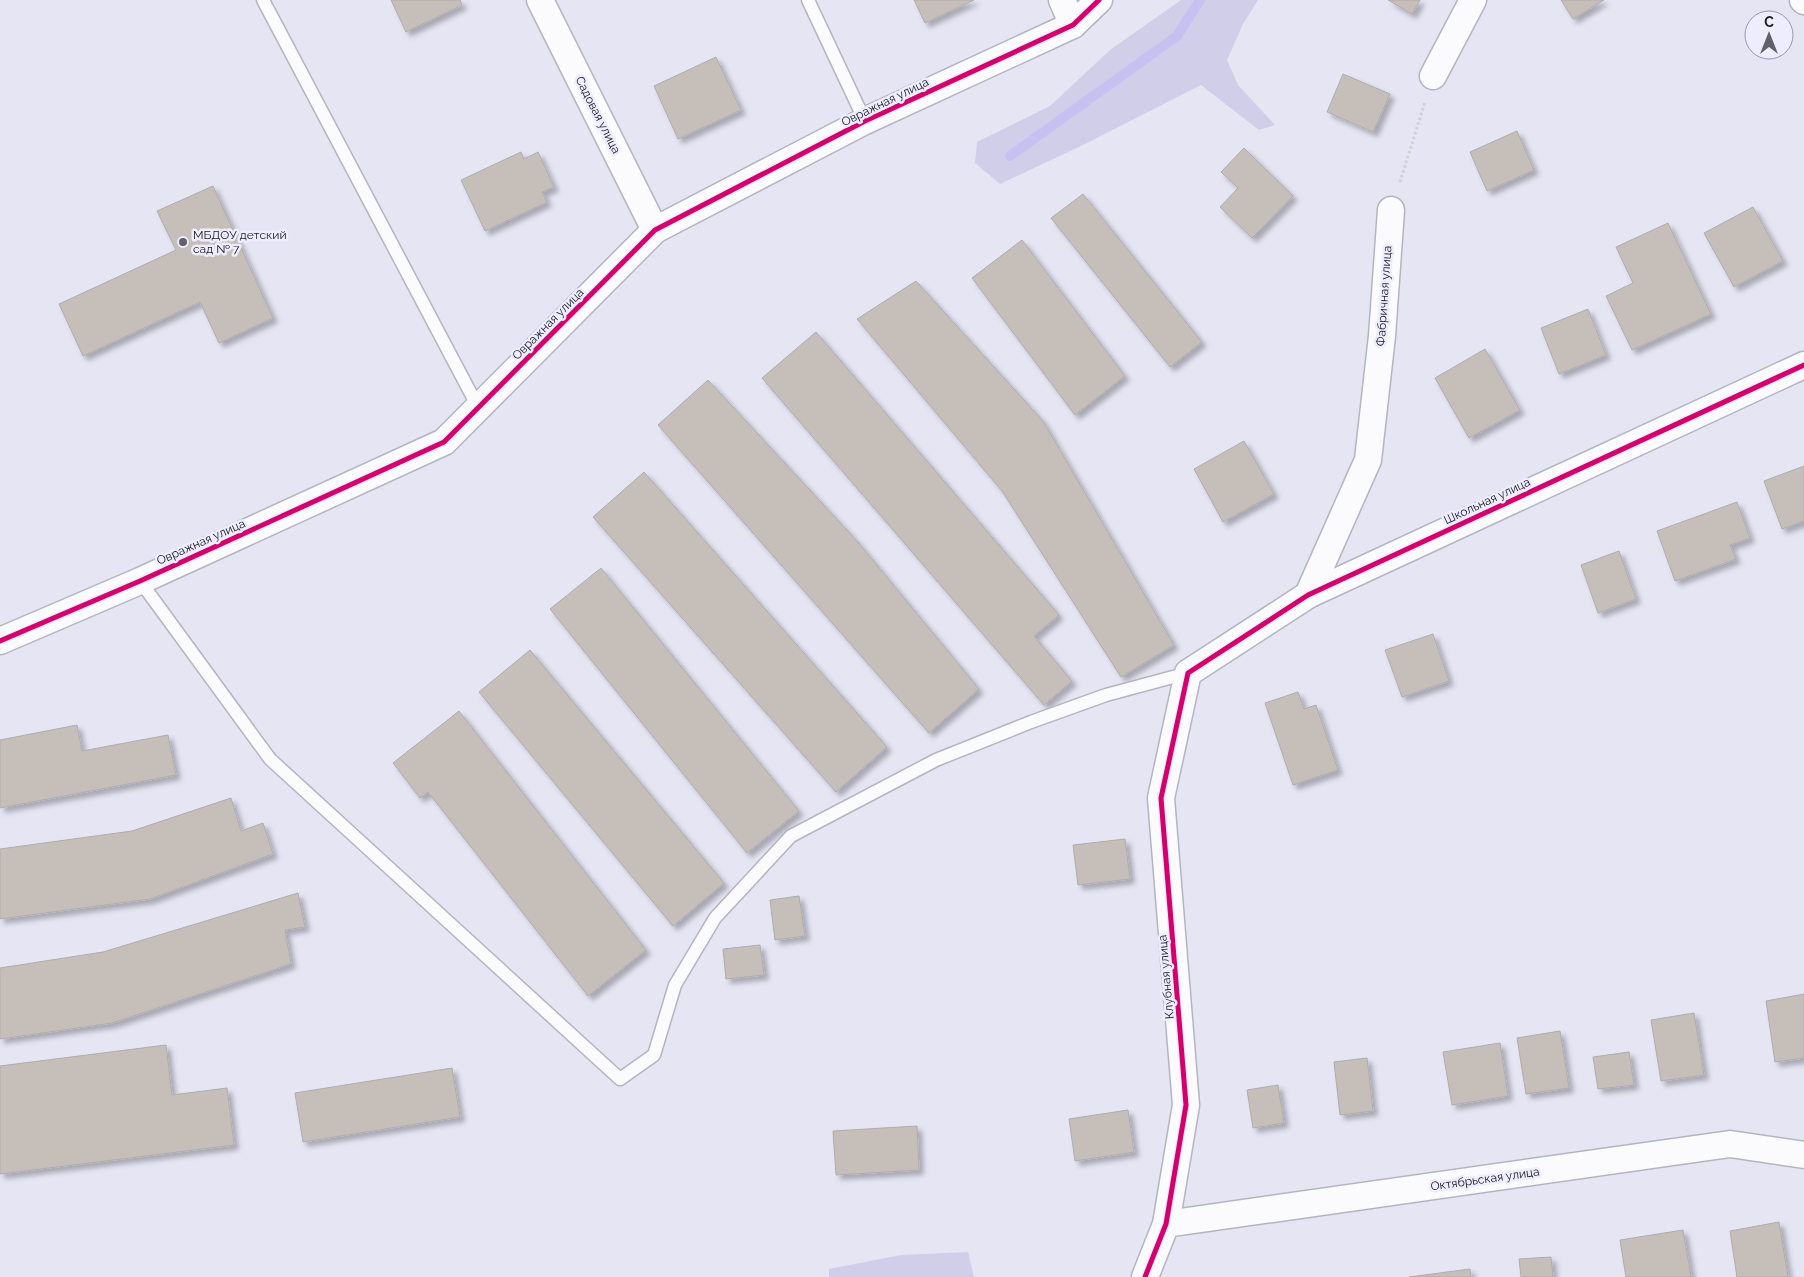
<svg xmlns="http://www.w3.org/2000/svg" width="1804" height="1277" viewBox="0 0 1804 1277" font-family="Raleway,sans-serif">
	<defs>
		<filter id="shadow"><feDropShadow dx="4.5" dy="4.5" stdDeviation="2.5" flood-color="#0004"/></filter>
	</defs>
	<rect width="100%" height="100%" fill="#e6e5f4"/>
	<g fill="#d0cee9">
		<path d="M 1181,0 L 1258,0 L 1243,24 L 1227,60 L 1238,85 L 1275,125 L 1259,130 L 1201,85 L 1081,146 L 1000,184 L 975,163 L 977,142 L 1050,106 L 1110,50 Z"/>
		<path d="M 968,1252 L 974,1277 L 829,1277 L 829,1269 L 901,1255 Z"/>
	</g>
	<g fill="none" stroke-linecap="round" stroke-linejoin="round">
		<path stroke="#c6c1f1" stroke-width="10" d="M 1010,156 L 1177,36 L 1200,0"/>
	</g>
	<g fill="#c6beb9" stroke="#afacae" filter="url(#shadow)">
		<path d="M 391,0 L 460,0 L 462,5 L 406,32 Z"/>
		<path d="M 914,0 L 974,0 L 925,23 Z"/>
		<path d="M 1388,0 L 1420,0 L 1412,14 Z"/>
		<path d="M 1561,0 L 1604,0 L 1573,19 Z"/>
		<path d="M 716,57 L 741,110 L 678,139 L 654,86 Z"/>
		<path d="M 1343,74 L 1390,94 L 1373,132 L 1327,112 Z"/>
		<path d="M 1517,131 L 1534,170 L 1487,191 L 1470,152 Z"/>
		<path d="M 1244,148 L 1293,196 L 1252,238 L 1220,207 L 1238,188 L 1221,172 Z"/>
		<path d="M 521,152 L 524,159 L 538,152 L 554,187 L 542,192 L 547,202 L 485,231 L 461,180 Z"/>
		<path d="M 213,186 L 273,318 L 219,343 L 200,302 L 83,356 L 59,304 L 176,250 L 157,211 Z"/>
		<path d="M 1083,194 L 1202,342 L 1170,367 L 1051,218 Z"/>
		<path d="M 1753,207 L 1783,261 L 1734,287 L 1704,233 Z"/>
		<path d="M 1668,223 L 1711,314 L 1632,350 L 1606,296 L 1633,283 L 1616,247 Z"/>
		<path d="M 1022,240 L 1125,376 L 1075,415 L 972,278 Z"/>
		<path d="M 916,281 L 1043,421 L 1174,645 L 1121,677 L 1002,491 L 857,319 Z"/>
		<path d="M 1588,309 L 1606,355 L 1559,374 L 1541,328 Z"/>
		<path d="M 816,332 L 1059,615 L 1034,636 L 1072,681 L 1044,705 L 762,378 Z"/>
		<path d="M 1485,349 L 1520,410 L 1469,438 L 1435,378 Z"/>
		<path d="M 708,380 L 858,542 L 979,689 L 929,733 L 658,425 Z"/>
		<path d="M 1244,441 L 1274,494 L 1223,522 L 1194,469 Z"/>
		<path d="M 1804,466 L 1804,521 L 1782,529 L 1764,481 Z"/>
		<path d="M 644,472 L 887,747 L 836,792 L 593,517 Z"/>
		<path d="M 1737,502 L 1750,538 L 1730,545 L 1736,559 L 1675,581 L 1657,531 Z"/>
		<path d="M 1619,551 L 1636,599 L 1598,613 L 1581,565 Z"/>
		<path d="M 601,568 L 799,811 L 747,853 L 550,609 Z"/>
		<path d="M 1433,634 L 1449,681 L 1402,697 L 1385,650 Z"/>
		<path d="M 530,650 L 724,883 L 673,926 L 479,692 Z"/>
		<path d="M 1298,692 L 1304,709 L 1316,705 L 1338,770 L 1293,785 L 1265,703 Z"/>
		<path d="M 459,711 L 646,950 L 588,996 L 428,792 L 420,798 L 393,763 Z"/>
		<path d="M 77,725 L 82,751 L 168,735 L 176,775 L 0,808 L 0,740 Z"/>
		<path d="M 231,798 L 241,831 L 263,823 L 273,854 L 150,899 L 0,919 L 0,849 L 132,831 Z"/>
		<path d="M 1125,839 L 1130,879 L 1078,885 L 1073,845 Z"/>
		<path d="M 298,893 L 305,927 L 285,930 L 291,964 L 112,1023 L 0,1039 L 0,968 L 103,952 Z"/>
		<path d="M 799,896 L 805,936 L 775,940 L 770,900 Z"/>
		<path d="M 760,945 L 764,975 L 726,979 L 723,949 Z"/>
		<path d="M 1804,994 L 1804,1058 L 1775,1062 L 1766,1001 Z"/>
		<path d="M 1694,1013 L 1704,1075 L 1661,1081 L 1651,1020 Z"/>
		<path d="M 1560,1031 L 1569,1088 L 1526,1094 L 1517,1038 Z"/>
		<path d="M 1500,1043 L 1508,1096 L 1452,1105 L 1443,1052 Z"/>
		<path d="M 166,1045 L 172,1095 L 227,1088 L 234,1145 L 0,1174 L 0,1066 Z"/>
		<path d="M 1629,1052 L 1634,1085 L 1598,1089 L 1593,1057 Z"/>
		<path d="M 1367,1058 L 1373,1111 L 1340,1115 L 1334,1062 Z"/>
		<path d="M 452,1068 L 460,1117 L 303,1142 L 295,1093 Z"/>
		<path d="M 1278,1085 L 1284,1123 L 1253,1128 L 1247,1090 Z"/>
		<path d="M 1128,1110 L 1134,1152 L 1075,1161 L 1069,1119 Z"/>
		<path d="M 917,1126 L 919,1170 L 836,1175 L 833,1131 Z"/>
		<path d="M 1779,1222 L 1788,1277 L 1737,1277 L 1730,1231 Z"/>
		<path d="M 1683,1230 L 1691,1277 L 1626,1277 L 1620,1240 Z"/>
		<path d="M 1551,1257 L 1553,1277 L 1521,1277 L 1519,1259 Z"/>
		<path d="M 1470,1269 L 1471,1277 L 1409,1277 Z"/>
	</g>
	<g fill="none" stroke-linecap="round" stroke-linejoin="round">
		<defs>
			<g id="service">
				<path d="M 263,0 L 478,407"/>
				<path d="M 808,0 L 865,121"/>
				<path d="M 140,581 L 270,759 L 620,1079 L 654,1055 L 675,985 L 715,918 L 791,836 L 936,760 L 1031,722 L 1106,695 L 1188,673"/>
			</g>
			<g id="minor">
				<path d="M 540,0 L 655,230"/>
				<path d="M 1062,0 L 1073,25"/>
				<path d="M 1803,0 L 1804,1"/>
				<path d="M 1433,76 L 1473,0"/>
				<path d="M 1308,595 L 1368,460 L 1382,336 L 1391,210"/>
				<path d="M 0,641 L 140,581 L 444,442 L 655,230 L 865,121 L 1073,25 L 1099,0"/>
				<path d="M 1166,1224 L 1730,1144 L 1804,1155"/>
				<path d="M 1145,1277 L 1166,1224 L 1186,1105 L 1161,798 L 1188,673 L 1308,595 L 1804,365"/>
			</g>
		</defs>
		<use href="#service" stroke="#b5b4c0" stroke-width="15"/>
		<use href="#minor" stroke="#b5b4c0" stroke-width="29"/>
		<path stroke="#d0d0d4" stroke-width="3" stroke-dasharray="2.5 2.5" stroke-linecap="butt" d="M 1400,182 L 1425,102"/>
		<use href="#service" stroke="#fbfbfd" stroke-width="12"/>
		<use href="#minor" stroke="#fbfbfd" stroke-width="26"/>
		<defs>
			<g id="cycleway">
				<path d="M 0,641 L 140,581 L 444,442 L 655,230 L 865,121 L 1073,25 L 1099,0"/>
				<path d="M 1145,1277 L 1166,1224 L 1186,1105 L 1161,798 L 1188,673 L 1308,595 L 1804,365"/>
			</g>
		</defs>
		<use href="#cycleway" stroke="#eeedfe" stroke-width="8"/>
		<use href="#cycleway" stroke="#d6006c" stroke-width="5"/>
	</g>
	<circle fill="#61606c" stroke="#eeedfe" stroke-width="2" cx="183" cy="242" r="5"/>
	<g text-anchor="middle" dominant-baseline="central" stroke-width="5" stroke-linejoin="round" paint-order="stroke">
		<g font-size="12" fill="#191922" stroke="#eeedfe">
			<text transform="translate(885 102) rotate(-26)">Овражная улица</text>
			<text transform="translate(598 115) rotate(63)">Садовая улица</text>
			<text transform="translate(1384 296) rotate(-86)">Фабричная улица</text>
			<text transform="translate(548 324) rotate(-45)">Овражная улица</text>
			<text transform="translate(1487 501) rotate(-25)">Школьная улица</text>
			<text transform="translate(201 542) rotate(-24)">Овражная улица</text>
			<text transform="translate(1166 977) rotate(-95)">Клубная улица</text>
			<text transform="translate(1485 1179) rotate(-8)">Октябрьская улица</text>
		</g>
		<g font-size="12" fill="#191922" stroke="#eeedfe" text-anchor="start">
			<text x="193" y="235">МБДОУ детский<tspan x="193" dy="14">сад № 7</tspan></text>
		</g>
	</g>
	<g transform="translate(1769 35)"><circle r="24" fill="#eeedfe" stroke="#9998a6"/>
	<path d="M0-4L9 19L0 12L-9 19Z" fill="#61606c"/>
	<text y="-8" font-size="14" font-weight="bold" text-anchor="middle" fill="#191922">С</text>
	</g>
</svg>
